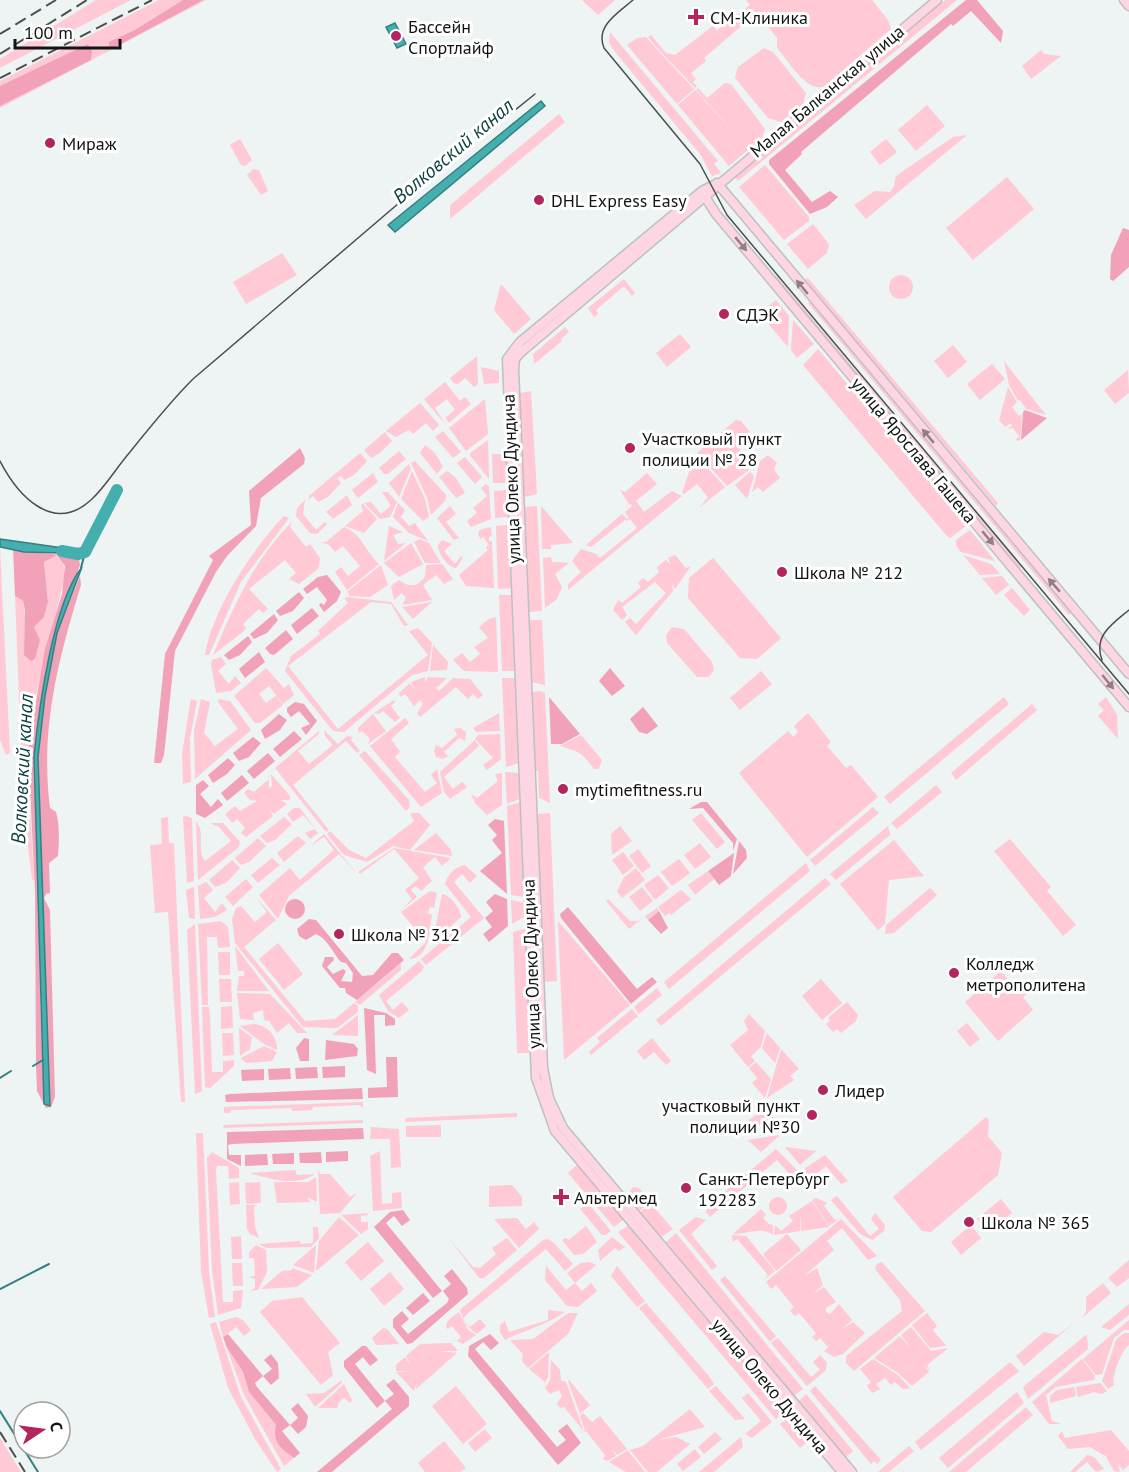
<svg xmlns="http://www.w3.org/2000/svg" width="1129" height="1472" viewBox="0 0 1129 1472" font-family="'PT Sans',sans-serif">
	<rect width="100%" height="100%" fill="#eef3f3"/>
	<g fill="#ffc9d6">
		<path d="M 96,0 L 131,0 L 0,68 L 0,59 Z"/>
		<path d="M 159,0 L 206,0 L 0,108 L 0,81 Z"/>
		<path d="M 582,0 L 615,0 L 598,15 Z"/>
		<path d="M 746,0 L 872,0 L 888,20 L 891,29 L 825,86 C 807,94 788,60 777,48 L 777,38 L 766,24 L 761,28 L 752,17 L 704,58 L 706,61 L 691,73 L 696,79 L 693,82 L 697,86 L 695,88 C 679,70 663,56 648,37 L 651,35 L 666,53 L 675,55 L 713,26 L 717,30 L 750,5 Z"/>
		<path d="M 945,0 L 957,0 L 738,181 L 734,176 Z"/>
		<path d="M 610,32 L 718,161 L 714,164 L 721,173 L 712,176 L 700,154 L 615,52 L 609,42 Z"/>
		<path d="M 646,37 C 662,56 678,71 694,89 L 677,104 L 627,45 L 637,38 Z"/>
		<path d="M 764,48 L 773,52 L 806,93 L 803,104 L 781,122 L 768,118 L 735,78 L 738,67 Z"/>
		<path d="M 1041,50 L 1044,54 L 1061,56 L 1031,79 L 1022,66 Z"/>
		<path d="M 725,83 L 731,84 L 765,129 L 762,138 L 729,166 L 678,105 L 695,90 L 745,144 L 696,90 L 698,88 L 707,98 Z"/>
		<path d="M 927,105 L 945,126 L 916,151 L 898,130 Z"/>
		<path d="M 559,114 L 565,122 L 450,219 L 450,205 Z"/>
		<path d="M 967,135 L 866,219 L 854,205 L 875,191 L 890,192 L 894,186 L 896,176 L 953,137 Z"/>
		<path d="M 240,139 L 252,160 L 245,166 L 241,165 L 230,145 Z"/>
		<path d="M 886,139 L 897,152 L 880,165 L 870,152 Z"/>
		<path d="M 765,165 L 809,217 L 809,221 L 784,240 L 739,187 Z"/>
		<path d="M 253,169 L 259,170 L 268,191 L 261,195 L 247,175 Z"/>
		<path d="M 1007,177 L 1034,209 L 973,260 L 946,228 Z"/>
		<path d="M 813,224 L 829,244 L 827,253 L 808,269 L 787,244 Z"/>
		<path d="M 282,253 L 297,275 L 246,304 L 233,282 Z"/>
		<circle cx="901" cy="287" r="12"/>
		<path d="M 776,275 L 1021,567 L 1020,569 L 774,277 Z"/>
		<path d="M 808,278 L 998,503 L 996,506 L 804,280 Z"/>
		<path d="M 624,279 L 635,293 L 632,296 L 624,286 L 596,310 L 598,314 L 594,317 L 588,308 Z"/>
		<path d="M 501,284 L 531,319 L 514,334 L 494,310 Z"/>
		<path d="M 776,300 L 789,316 L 788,347 L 759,313 Z"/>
		<path d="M 810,302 L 1071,613 L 1069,615 L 808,303 Z"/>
		<path d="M 793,320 L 814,344 L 797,358 L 791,350 Z"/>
		<path d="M 565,327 L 569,332 L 561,339 L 562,341 L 534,364 L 533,354 Z"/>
		<path d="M 680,334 L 691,347 L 667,367 L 656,353 Z"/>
		<path d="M 953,345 L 967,362 L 948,378 L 934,361 Z"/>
		<path d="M 818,349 L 966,526 L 950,538 L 946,535 L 803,365 Z"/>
		<path d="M 477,356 L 478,384 L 474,387 L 465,378 L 458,384 L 454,383 L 450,378 Z"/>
		<path d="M 1004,361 L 1046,415 L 1026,409 L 1020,400 L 1018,401 L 1009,385 Z"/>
		<path d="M 992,364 L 1005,379 L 980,400 L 967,384 Z"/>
		<path d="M 481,367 L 499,371 L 499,383 L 484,384 Z"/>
		<path d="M 1128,370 L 1129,393 L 1115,404 L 1104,390 Z"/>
		<path d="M 445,382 L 460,401 L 465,397 L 471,404 L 449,423 L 445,418 L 455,410 L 447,399 L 435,408 L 446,425 L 424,399 Z"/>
		<path d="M 1008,387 L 1017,402 L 1012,407 L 1019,416 L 1022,414 L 1020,441 L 1015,440 L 1019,436 L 1013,428 L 1007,429 L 1012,426 L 1011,423 L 1005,427 L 999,420 Z"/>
		<path d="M 531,391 L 537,494 L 524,497 L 520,393 Z"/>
		<path d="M 485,399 L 488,434 L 466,451 L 449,428 Z"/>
		<path d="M 420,403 L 439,425 L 433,431 L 426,423 L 413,434 L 409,430 L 396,437 L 386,431 Z"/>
		<path d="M 736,420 L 741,421 L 749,431 L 748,437 L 738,446 L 746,460 L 743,463 L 749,470 L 727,486 L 697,453 Z"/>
		<path d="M 443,431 L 461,452 L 453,458 L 435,437 Z"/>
		<path d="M 385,432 L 392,441 L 380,453 L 371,458 L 364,450 Z"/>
		<path d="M 488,440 L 489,479 L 469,454 Z"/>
		<path d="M 425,445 L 434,452 L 443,466 L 437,474 L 420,453 Z"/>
		<path d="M 399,451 L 406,459 L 388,474 L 384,474 L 379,468 Z"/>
		<path d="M 360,453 L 367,461 L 354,475 L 344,480 L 341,476 L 337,478 L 341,483 L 328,497 L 318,502 L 313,496 L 309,499 L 309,496 Z"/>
		<path d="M 492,454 L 506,454 L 507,483 L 493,483 Z"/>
		<path d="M 695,454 L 725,487 L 699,508 L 708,497 L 697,484 L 684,494 L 682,493 Z"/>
		<path d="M 768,455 L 777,463 L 774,469 L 780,478 L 763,492 L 758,487 L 752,492 L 760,461 Z"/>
		<path d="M 465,457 L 482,477 L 475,484 L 457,463 Z"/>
		<path d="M 415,461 L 446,495 L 445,501 L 431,515 L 427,498 L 411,463 Z"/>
		<path d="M 409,464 L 411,469 L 399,497 L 389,483 Z"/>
		<path d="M 412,471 L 425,499 L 429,517 L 423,521 L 401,499 Z"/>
		<path d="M 447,471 L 456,478 L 465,493 L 456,498 L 439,477 Z"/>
		<path d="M 750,472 L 754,476 L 747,499 L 735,485 Z"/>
		<path d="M 373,473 L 378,482 L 358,498 L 352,490 Z"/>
		<path d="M 647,473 L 657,484 L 636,501 L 644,512 L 672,491 L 682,496 L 568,590 L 568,584 L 581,572 L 572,561 L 581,549 L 596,554 L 600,558 L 637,528 L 630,519 L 627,521 L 626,519 L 591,547 L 586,545 L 622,514 L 627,519 L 629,518 L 625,512 L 632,506 L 630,504 L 624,508 L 629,504 L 620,490 L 625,492 Z"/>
		<path d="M 486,484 L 489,487 L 491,519 L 471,527 L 467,521 L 477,513 L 473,508 L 487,496 L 481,488 Z"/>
		<path d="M 507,490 L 509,517 L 495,518 L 494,491 Z"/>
		<path d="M 382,492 L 388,492 L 397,502 L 390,517 L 380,519 L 364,503 L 371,502 L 381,514 L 391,506 Z"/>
		<path d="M 347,495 L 352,505 L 333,519 L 326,512 Z"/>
		<path d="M 305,500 L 303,514 L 316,530 L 325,522 L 327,524 L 317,534 L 310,533 L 296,516 L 297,508 Z"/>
		<path d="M 398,503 L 405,510 L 401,517 L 409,526 L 415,523 L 428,541 L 409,533 L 393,517 Z"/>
		<path d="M 363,504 L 377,519 L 364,533 L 345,526 L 363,511 L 361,505 Z"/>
		<path d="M 450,506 L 456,514 L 446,522 L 459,538 L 454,540 L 437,518 Z"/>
		<path d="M 537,506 L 542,611 L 529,612 L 524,507 Z"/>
		<path d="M 541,507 L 542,507 L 573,543 L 551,545 L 551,549 L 542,549 Z"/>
		<path d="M 284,516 L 289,518 L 241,582 L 209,655 L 205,655 C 212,610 253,548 284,516 Z"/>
		<path d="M 292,522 L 290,527 L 306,547 L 310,544 L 320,558 L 319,568 L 299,584 L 289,579 L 296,573 L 285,560 L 249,589 L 268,609 L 263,613 L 259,609 L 243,624 L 246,628 L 244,631 L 213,655 C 233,608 254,559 292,522 Z"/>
		<path d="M 509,525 L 512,588 L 498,589 L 496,526 Z"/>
		<path d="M 389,526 L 403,532 L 393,535 L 398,544 L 406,543 L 384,561 Z"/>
		<path d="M 344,527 C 363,535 365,551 379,564 L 347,590 L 335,572 L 341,567 L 348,576 L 360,566 L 343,546 L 335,552 L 328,544 L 321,543 L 326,542 Z"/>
		<path d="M 491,527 L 492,536 L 489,537 L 489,541 L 492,541 L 494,588 L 466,586 L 459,575 L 488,550 L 486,547 L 489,545 L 483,537 L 480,539 L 478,532 L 482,529 Z"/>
		<path d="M 970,530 L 995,561 L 961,552 L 956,546 L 956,540 Z"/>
		<path d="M 420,539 L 429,543 L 441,563 L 425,563 L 414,542 Z"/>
		<path d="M 442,540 L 452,544 L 444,551 L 455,564 L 461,556 L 463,558 L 456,568 C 448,567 438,554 438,545 Z"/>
		<path d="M 411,543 L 423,564 L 399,577 L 384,563 Z"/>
		<path d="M 0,547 L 10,753 L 6,755 L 0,740 Z"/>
		<path d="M 57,555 L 63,562 L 65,575 L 33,707 L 28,748 L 30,797 L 23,798 L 15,596 L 23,601 L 24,606 L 28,657 L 31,661 L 35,659 L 39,641 L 34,627 L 44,617 L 48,602 L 44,561 Z"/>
		<path d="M 675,555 L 686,568 L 691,566 L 675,589 L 672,583 L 673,591 L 636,635 L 625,622 L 630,618 L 636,624 L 666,593 L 655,582 L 622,607 L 627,615 L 622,620 L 613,610 L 618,600 L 622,603 L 641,587 L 638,583 L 643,578 L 648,582 L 659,572 L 657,567 L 666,560 L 671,565 L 668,558 Z"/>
		<path d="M 963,555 L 991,564 L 1000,574 L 980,575 Z"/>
		<path d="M 551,557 L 552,562 L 569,563 L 555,574 L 562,587 L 557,599 L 545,608 L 543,558 Z"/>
		<path d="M 713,558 L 781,638 L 757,659 L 740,658 L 688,598 L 689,578 Z"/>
		<path d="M 442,564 L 453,579 L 444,584 L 436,575 L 423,585 L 432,600 L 402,605 L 406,598 L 402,593 L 394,600 L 391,586 L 399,580 C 409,588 419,587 425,576 L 426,565 Z"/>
		<path d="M 381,565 L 388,585 L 370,597 L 349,596 L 348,591 Z"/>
		<path d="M 1002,576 L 1009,585 L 996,595 L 982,578 Z"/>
		<path d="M 1012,588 L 1030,610 L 1024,616 L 1004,595 Z"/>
		<path d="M 499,595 L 512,595 L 515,671 L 502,671 Z"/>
		<path d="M 347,597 L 391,602 L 408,625 L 404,626 L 391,604 L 371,602 L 288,666 L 338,729 L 428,655 L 409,631 L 418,628 L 432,643 L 428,671 L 412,675 L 344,732 L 333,731 L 285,671 L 291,656 L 320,634 L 318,631 L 348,603 L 345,599 Z"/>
		<path d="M 432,602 L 413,619 L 402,607 Z"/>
		<path d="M 496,617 L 498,672 L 464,671 L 453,660 L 462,653 L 470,662 L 480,654 L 474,647 L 488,638 L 479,627 L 489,619 Z"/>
		<path d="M 529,620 L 542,620 L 545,685 L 531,682 Z"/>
		<path d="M 672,627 L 684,629 L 712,662 L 714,670 L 709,677 L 697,677 L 667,643 L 666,635 Z"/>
		<path d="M 433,645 L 448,662 L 447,670 L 430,671 Z"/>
		<path d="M 221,657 L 226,664 L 218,671 L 229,684 L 235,676 L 241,683 L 231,691 L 216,693 L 211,664 L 212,660 Z"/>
		<path d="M 266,668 L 284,688 L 289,684 L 294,695 L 283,704 L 269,686 L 259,694 L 266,703 L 276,696 L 283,705 L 260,723 L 255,723 L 234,696 Z"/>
		<path d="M 761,671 L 772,684 L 740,710 L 730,698 Z"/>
		<path d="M 425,677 L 425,683 L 428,677 L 447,678 L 436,688 L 439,691 L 453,678 L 470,679 L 483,695 L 478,699 L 473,694 L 468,699 L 456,687 L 420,717 L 417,713 L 423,704 L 420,700 L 414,706 L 405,694 L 400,697 L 399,693 L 410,683 L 416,691 L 411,682 Z"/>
		<path d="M 502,678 L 515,678 L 519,763 L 506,767 Z"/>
		<path d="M 541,691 L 545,693 L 550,803 L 539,798 L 538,771 L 535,771 L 532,692 Z"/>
		<path d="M 1004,697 L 1009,704 L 890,804 L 884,797 Z"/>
		<path d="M 1106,697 L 1117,715 L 1118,739 L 1098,716 L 1104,710 L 1098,704 Z"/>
		<path d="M 191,699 L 197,701 L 190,738 L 191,782 L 183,784 L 182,753 Z"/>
		<path d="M 201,699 L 210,702 L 204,733 L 215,746 L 238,729 L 218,702 L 219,699 L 230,701 L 251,730 L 195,779 L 194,731 Z"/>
		<path d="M 394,700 L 395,702 L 391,706 L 400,718 L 395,722 L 383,711 L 379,714 L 374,713 Z"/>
		<path d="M 1032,704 L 1037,710 L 956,780 L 951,773 Z"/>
		<path d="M 499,713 L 500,731 L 476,732 L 473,728 Z"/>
		<path d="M 808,713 L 831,742 L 827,746 L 846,768 L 851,765 L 878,797 L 807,857 L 739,773 L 788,731 L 793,737 L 798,732 L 794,726 Z"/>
		<path d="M 373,714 L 386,731 L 368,744 L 370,739 L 362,731 L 359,733 L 358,728 Z"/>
		<path d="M 405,718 L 409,723 L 391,739 L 400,752 L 395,757 L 425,792 L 437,783 L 431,775 L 437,769 L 442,793 L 421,807 L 370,746 Z"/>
		<path d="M 460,728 L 466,732 L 465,741 L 459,738 L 444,752 L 448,756 L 443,759 L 436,757 L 434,751 L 436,745 L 442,748 L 457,735 L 454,729 Z"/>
		<path d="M 324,730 L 338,744 L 347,736 L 353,737 L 351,740 L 360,751 L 357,753 L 346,741 L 293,785 L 329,830 L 326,832 L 275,768 L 319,731 L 319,734 L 298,751 L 309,764 L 333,745 L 325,736 Z"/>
		<path d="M 500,734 L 501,759 L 487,770 L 483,765 L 493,758 L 475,739 L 478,735 Z"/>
		<path d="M 581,735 L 602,760 L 599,769 L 594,769 C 579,749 580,753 560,746 Z"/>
		<path d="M 475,740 L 479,746 L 444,777 L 453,789 L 462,782 L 467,787 L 450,799 L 444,792 L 440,772 Z"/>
		<path d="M 365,751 L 409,800 L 410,807 L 406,811 L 359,755 Z"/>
		<path d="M 505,772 L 519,773 L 520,799 L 507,804 Z"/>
		<path d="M 268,773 L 269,788 L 272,786 L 271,774 L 290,796 L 290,800 L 280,800 L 287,804 L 274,814 L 269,809 L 273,816 L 246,837 L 241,833 L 245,828 L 237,819 L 232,823 L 225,814 L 235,806 L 240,811 L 257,801 L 250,800 L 244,793 L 248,789 L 254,792 L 268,780 Z"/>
		<path d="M 502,773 L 502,805 L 487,815 L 475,803 L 471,794 L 477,798 L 498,781 L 495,774 Z"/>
		<path d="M 936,785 L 942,792 L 897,829 L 891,823 Z"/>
		<path d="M 30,802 L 30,811 L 34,881 L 32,879 L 23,807 L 24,803 Z"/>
		<path d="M 521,802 L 524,897 L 511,895 L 507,806 Z"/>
		<path d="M 873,807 L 879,813 L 815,866 L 810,860 Z"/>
		<path d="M 294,808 L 300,808 L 318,833 L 310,839 L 305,833 L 315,829 L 303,815 L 293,822 L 287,814 Z"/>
		<path d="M 410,813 L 419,813 L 430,825 L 410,850 L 393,846 L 367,862 L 344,855 L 327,834 L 330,831 L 349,850 L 366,858 L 414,821 Z"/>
		<path d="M 550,813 L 557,981 L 544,982 L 537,814 Z"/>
		<path d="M 701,813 L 725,842 L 717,849 L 692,820 Z"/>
		<path d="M 186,816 L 192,818 L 194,881 L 187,883 L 183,817 Z"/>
		<path d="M 168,817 L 169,843 L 174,843 L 185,1102 L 181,1102 L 168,912 L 155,913 L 150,845 L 162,844 L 161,818 Z"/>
		<path d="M 284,817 L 292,824 L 275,840 L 267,843 L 260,836 Z"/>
		<path d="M 196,821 C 206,832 196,850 205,861 L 231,841 L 219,827 L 210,823 L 223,823 L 240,842 L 239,847 L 198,880 Z"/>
		<path d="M 620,826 L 632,841 L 612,855 L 611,834 Z"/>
		<path d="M 888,826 L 890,835 L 836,880 L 830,874 Z"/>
		<path d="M 436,833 L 451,850 L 452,856 L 414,850 Z"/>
		<path d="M 324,834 L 358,875 L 339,854 L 289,896 L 278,919 L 259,895 L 290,868 L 300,880 L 334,850 L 324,837 L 310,846 Z"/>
		<path d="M 298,836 L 306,843 L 284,862 L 277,853 Z"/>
		<path d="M 258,838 L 266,846 L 249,862 L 241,865 L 235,858 Z"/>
		<path d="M 1010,839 L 1051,887 L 1047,891 L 1076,925 L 1063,936 L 994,851 Z"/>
		<path d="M 894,840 L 924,876 L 889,880 L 885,924 L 878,930 L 840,884 Z"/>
		<path d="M 700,843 L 711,857 L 695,869 L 684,855 Z"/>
		<path d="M 394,848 L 451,858 L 442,866 L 435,857 L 423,867 L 432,881 L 421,891 L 416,886 L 411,890 L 417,897 L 400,911 L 412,899 L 405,890 L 419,878 L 394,849 L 360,874 L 358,872 Z"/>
		<path d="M 638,849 L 651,866 L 642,873 L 629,856 Z"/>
		<path d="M 623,852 L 634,866 L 623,875 L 612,860 Z"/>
		<path d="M 272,858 L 280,865 L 258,883 L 251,875 Z"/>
		<path d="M 679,859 L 690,873 L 672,886 L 661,872 Z"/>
		<path d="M 232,860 L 240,868 L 226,883 L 215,887 L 209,880 Z"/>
		<path d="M 806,863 L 810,871 L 669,989 L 664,982 Z"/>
		<path d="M 465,865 L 477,876 L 470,883 L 462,874 L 454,882 L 484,918 L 426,965 L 421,959 L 471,917 L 445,884 C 447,875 456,866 465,865 Z"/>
		<path d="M 636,868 L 645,880 L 622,898 L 617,891 L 624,877 Z"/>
		<path d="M 708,871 L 714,879 L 695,895 L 688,885 Z"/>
		<path d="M 658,875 L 669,888 L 655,900 L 644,885 Z"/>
		<path d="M 825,878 L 831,884 L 661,1026 L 656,1020 Z"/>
		<path d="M 246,879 L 253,887 L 233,906 L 225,897 Z"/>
		<path d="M 206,882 L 213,890 L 204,898 L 215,912 L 222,903 L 227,910 L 215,917 L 200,919 L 198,886 Z"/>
		<path d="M 194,887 L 195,919 L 189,918 L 186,890 Z"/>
		<path d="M 642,887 L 653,901 L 640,911 L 629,897 Z"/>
		<path d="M 930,888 L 937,895 L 894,933 L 885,934 L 886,925 Z"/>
		<path d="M 681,890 L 691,899 L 671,915 L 669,913 L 665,916 L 658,907 Z"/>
		<path d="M 430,891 L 437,893 L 434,908 L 430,907 L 428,913 L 432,915 C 429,931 430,958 409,959 L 426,942 L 401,912 Z"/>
		<path d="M 442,894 C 450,895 461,909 461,917 L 437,939 L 434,935 Z"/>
		<path d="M 254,895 L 276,920 L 244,947 L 305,1021 L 335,1019 L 354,1003 L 358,1006 L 358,1012 L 337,1028 L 303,1027 L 235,943 L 232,919 L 236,908 L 241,906 L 255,922 L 267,912 Z"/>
		<path d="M 608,899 L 630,921 L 638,921 L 657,908 L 659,911 L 648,920 L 645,916 L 629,929 L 606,901 Z"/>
		<path d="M 511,900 L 524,903 L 525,916 L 512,924 Z"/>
		<path d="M 221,921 L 228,927 L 230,947 L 218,948 L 217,937 L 207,937 L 208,1005 L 202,1005 L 198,924 Z"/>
		<path d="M 558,921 L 630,1005 L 564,1060 Z"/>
		<path d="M 195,924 L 202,1091 L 195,1094 L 187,930 Z"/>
		<path d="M 525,929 L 531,1053 L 517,1053 L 513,932 Z"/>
		<path d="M 278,943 L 303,974 L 284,990 L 259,959 Z"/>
		<path d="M 235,946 L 269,991 L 237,991 L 239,976 L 244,976 L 244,971 L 238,971 Z"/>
		<path d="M 218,952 L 230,952 L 230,975 L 219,975 Z"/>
		<path d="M 419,961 L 424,967 L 422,971 L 386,1001 L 393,1010 L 402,1002 L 409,1010 L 399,1018 L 388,1011 L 379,995 Z"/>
		<path d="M 401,963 L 401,970 L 360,1005 L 355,1002 Z"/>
		<path d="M 1001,971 L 1011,983 L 1015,979 L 1027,994 L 1023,997 L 1033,1010 L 998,1041 L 965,1002 Z"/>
		<path d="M 219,979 L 231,979 L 232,1002 L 220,1002 Z"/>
		<path d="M 821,979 L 842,1003 L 822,1020 L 802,996 Z"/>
		<path d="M 657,988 L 662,995 L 639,1014 L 634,1007 Z"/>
		<path d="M 237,993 L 270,994 L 307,1033 L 297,1033 L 289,1023 L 277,1033 L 269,1021 L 264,1020 L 263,1010 L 253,1013 L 254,1020 L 240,1019 Z"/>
		<path d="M 847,1002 L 858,1015 L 856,1021 L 841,1033 L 837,1029 L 833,1032 L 826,1024 L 830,1021 L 828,1018 Z"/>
		<path d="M 232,1006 L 233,1028 L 221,1029 L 221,1007 Z"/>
		<path d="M 202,1007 L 209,1007 L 210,1015 L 212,1072 L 223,1072 L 223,1061 L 234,1060 L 234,1066 L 210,1088 L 205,1087 Z"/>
		<path d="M 632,1009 L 638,1016 L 591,1055 L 589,1052 L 600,1042 L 597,1038 Z"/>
		<path d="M 749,1014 L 765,1031 L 761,1047 L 751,1056 L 755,1061 L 748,1067 L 730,1045 L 748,1030 L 744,1021 Z"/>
		<path d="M 358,1015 L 358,1036 L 332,1035 Z"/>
		<path d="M 967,1023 L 980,1039 L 970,1047 L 957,1031 Z"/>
		<path d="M 253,1024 C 267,1025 277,1035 277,1050 L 264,1044 L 240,1026 Z"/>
		<path d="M 239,1028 L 252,1037 L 250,1049 L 240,1056 Z"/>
		<path d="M 222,1033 L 233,1033 L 234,1055 L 223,1056 Z"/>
		<path d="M 767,1033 L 780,1048 L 775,1063 L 762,1048 Z"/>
		<path d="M 652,1038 L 671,1061 L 666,1065 L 654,1052 L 644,1060 L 637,1051 Z"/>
		<path d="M 264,1046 L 277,1052 L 272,1061 L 246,1063 L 241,1058 Z"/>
		<path d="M 781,1049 L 799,1069 L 790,1076 L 794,1080 L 767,1098 Z"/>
		<path d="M 756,1062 L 771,1079 L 765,1098 L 752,1083 L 757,1078 L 749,1068 Z"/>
		<path d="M 363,1102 L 363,1108 L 359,1105 L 313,1107 L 312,1110 L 292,1111 L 291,1108 L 231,1110 L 230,1113 L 224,1113 L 224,1107 Z"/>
		<path d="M 765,1109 L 767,1110 L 783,1129 L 746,1122 Z"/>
		<path d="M 517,1113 L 517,1117 L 405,1122 L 406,1118 Z"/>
		<path d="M 986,1117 L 989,1121 L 988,1136 L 1002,1153 L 998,1175 L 931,1232 L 922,1231 L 893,1197 Z"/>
		<path d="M 363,1120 L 363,1123 L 223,1128 L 224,1125 Z"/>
		<path d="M 441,1125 L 441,1137 L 406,1137 L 406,1126 Z"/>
		<path d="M 371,1127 L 399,1129 L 401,1167 L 391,1168 L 390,1139 L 370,1139 Z"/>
		<path d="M 196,1133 L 203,1133 L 209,1271 L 215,1317 L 209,1318 L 201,1272 Z"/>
		<path d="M 780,1135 L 761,1152 L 748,1140 Z"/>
		<path d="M 785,1147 L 816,1151 L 800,1165 Z"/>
		<path d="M 776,1149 L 799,1172 L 799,1181 L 797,1183 L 777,1160 L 710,1217 L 706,1212 L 708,1206 Z"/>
		<path d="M 380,1151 L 382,1204 L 392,1203 L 392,1193 L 401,1192 L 402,1208 L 373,1211 L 370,1156 Z"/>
		<path d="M 212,1152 L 239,1168 L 239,1178 L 229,1179 L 228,1166 L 217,1166 L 216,1171 L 223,1302 L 233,1302 L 233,1291 L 243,1290 L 241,1308 L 218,1315 L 212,1271 L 207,1158 Z"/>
		<path d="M 825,1155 L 848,1181 L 841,1184 L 826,1166 L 802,1186 L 801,1171 Z"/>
		<path d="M 578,1164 L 624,1219 L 614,1227 L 568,1173 Z"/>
		<path d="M 318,1169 L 320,1174 L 330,1174 L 350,1197 L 357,1193 L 340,1213 L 320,1214 Z"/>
		<path d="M 295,1170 L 297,1175 L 315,1174 C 297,1187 270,1179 250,1173 Z"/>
		<path d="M 316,1177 L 317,1202 L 309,1198 L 307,1198 L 311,1202 L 277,1203 L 274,1182 L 309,1182 Z"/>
		<path d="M 239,1182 L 240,1204 L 230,1205 L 229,1183 Z"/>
		<path d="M 260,1182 L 261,1203 L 246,1204 L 245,1183 Z"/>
		<path d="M 512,1185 L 522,1197 L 522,1206 L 489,1207 L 489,1186 Z"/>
		<path d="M 633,1187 L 639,1188 L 650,1202 L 639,1212 L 626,1197 Z"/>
		<path d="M 837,1196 L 870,1236 L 879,1229 L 871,1219 L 875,1213 L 885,1225 L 884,1231 L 872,1240 L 860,1234 L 831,1200 Z"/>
		<circle cx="778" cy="1206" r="9"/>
		<path d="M 816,1198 L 827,1203 L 824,1206 L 835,1220 L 840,1218 L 829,1226 L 812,1200 Z"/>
		<path d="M 1001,1199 L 1012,1213 L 988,1232 L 977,1219 Z"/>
		<path d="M 812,1201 L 829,1227 L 801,1231 L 800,1213 L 800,1231 L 774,1235 L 775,1225 L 781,1231 L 793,1221 L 789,1216 Z"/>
		<path d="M 588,1203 L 611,1231 L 606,1235 L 602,1235 L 580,1209 Z"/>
		<path d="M 651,1204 L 673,1229 L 660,1238 L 639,1213 Z"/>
		<path d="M 257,1205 L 254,1207 L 255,1227 L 259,1238 L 250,1234 L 247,1229 L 246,1205 Z"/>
		<path d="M 761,1209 L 766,1215 L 763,1218 L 769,1224 L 773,1225 L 773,1235 C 762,1226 746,1234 733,1234 Z"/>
		<path d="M 367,1213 L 368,1215 L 361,1216 L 361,1222 L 368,1222 L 368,1229 L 361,1234 L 341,1215 Z"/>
		<path d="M 339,1217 L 359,1235 L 316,1271 L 319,1241 Z"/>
		<path d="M 696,1217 L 706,1220 L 691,1234 L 717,1266 L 712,1270 L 679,1230 Z"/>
		<path d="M 517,1218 L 526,1229 L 534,1222 L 539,1229 L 519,1248 L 494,1219 Z"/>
		<path d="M 841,1219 L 877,1256 L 868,1260 L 842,1228 L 827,1241 L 834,1250 L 804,1276 L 817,1268 L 823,1285 L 813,1294 L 824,1287 L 836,1302 L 826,1308 L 826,1312 L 830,1314 L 839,1304 L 852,1320 L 842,1329 L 853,1322 L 865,1333 L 843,1354 L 834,1357 L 824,1351 L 828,1347 L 820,1338 L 816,1341 L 812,1337 L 816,1333 L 799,1313 L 795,1316 L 790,1311 L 794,1307 L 776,1285 L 771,1289 L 766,1282 Z"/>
		<path d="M 629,1225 L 785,1410 L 776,1419 L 618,1232 Z"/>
		<path d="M 971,1225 L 981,1238 L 961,1255 L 951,1242 Z"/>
		<path d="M 586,1226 L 597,1242 L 583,1254 L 574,1255 L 562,1240 L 565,1238 L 569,1240 Z"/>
		<path d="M 313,1227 L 318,1227 L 319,1238 L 311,1247 L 266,1248 L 259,1244 L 300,1241 L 301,1244 L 313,1243 Z"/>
		<path d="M 676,1233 L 803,1389 L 794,1396 L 665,1243 Z"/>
		<path d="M 787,1234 L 801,1250 L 776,1271 L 763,1254 Z"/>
		<path d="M 732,1235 L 746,1236 L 775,1271 L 764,1280 L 768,1275 L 737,1239 L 733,1242 Z"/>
		<path d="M 241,1236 L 242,1259 L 232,1259 L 231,1237 Z"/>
		<path d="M 448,1237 L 473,1267 L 480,1268 L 496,1254 L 492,1248 L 507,1238 L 517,1250 L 484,1278 L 479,1278 Z"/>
		<path d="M 612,1237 L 625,1247 L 619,1251 L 615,1248 L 600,1261 L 598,1250 Z"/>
		<path d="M 548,1239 L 554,1243 L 573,1264 L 565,1271 L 546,1249 L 466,1315 L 463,1319 L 470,1327 L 480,1319 L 486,1326 L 477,1334 C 468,1328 464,1321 460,1310 L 543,1240 Z"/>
		<path d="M 368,1242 L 384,1261 L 361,1281 L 345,1262 Z"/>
		<path d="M 256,1245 L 266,1250 L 267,1272 L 258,1290 L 250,1291 L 255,1288 L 255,1279 L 249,1277 L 255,1276 L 254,1258 L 249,1258 L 249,1252 Z"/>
		<path d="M 316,1245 L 314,1273 L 293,1265 Z"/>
		<path d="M 1129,1260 L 1129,1278 L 1117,1287 L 1108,1278 Z"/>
		<path d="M 590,1262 L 596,1265 L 575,1283 L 582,1291 L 591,1283 L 597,1291 L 578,1307 L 567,1306 L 545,1280 L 546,1266 L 566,1290 L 575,1283 L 567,1273 L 581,1263 Z"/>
		<path d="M 882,1262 L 925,1311 L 854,1371 L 846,1363 L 846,1356 L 902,1311 L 900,1300 L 875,1269 L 877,1264 Z"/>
		<path d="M 232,1263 L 242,1263 L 243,1286 L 233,1286 Z"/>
		<path d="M 617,1266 L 645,1301 L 637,1307 L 611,1276 Z"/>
		<path d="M 292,1268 L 312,1275 L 297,1287 L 261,1289 L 282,1271 L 292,1270 Z"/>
		<path d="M 390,1272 L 404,1289 L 384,1306 L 370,1289 Z"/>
		<path d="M 725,1276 L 776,1336 L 770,1342 L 720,1280 Z"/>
		<path d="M 1103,1283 L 1111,1293 L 1082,1318 L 1086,1312 L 1086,1297 Z"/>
		<path d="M 302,1297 L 340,1343 L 328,1352 L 333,1375 L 321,1385 L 260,1312 L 272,1301 Z"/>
		<path d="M 646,1303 L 708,1375 L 714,1384 L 708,1389 L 639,1308 Z"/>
		<path d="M 1129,1304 L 1129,1315 L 1110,1330 L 1101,1327 Z"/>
		<path d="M 548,1310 L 565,1312 C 546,1325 525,1330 505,1340 L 500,1332 L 500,1325 L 505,1321 L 509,1332 L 548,1320 Z"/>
		<path d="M 459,1312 L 468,1330 L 476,1335 L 463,1344 L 457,1341 L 461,1337 L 452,1326 L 447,1329 C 444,1321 453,1317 459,1312 Z"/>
		<path d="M 568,1313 L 578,1313 L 568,1334 L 528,1368 L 522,1361 L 523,1354 L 510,1340 L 533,1339 Z"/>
		<path d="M 927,1313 L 937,1326 L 933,1330 L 946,1346 L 930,1348 L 912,1325 Z"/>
		<path d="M 236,1317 L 243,1320 L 251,1330 L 244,1336 L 236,1327 L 223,1337 L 219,1322 Z"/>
		<path d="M 1129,1320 L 1129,1330 L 1124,1330 L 1114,1338 L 1102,1374 L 1096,1375 L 1083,1359 Z"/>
		<path d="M 1076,1321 L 1024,1366 L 1016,1356 L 1044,1332 L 1058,1335 Z"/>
		<path d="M 216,1322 L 241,1397 L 281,1469 L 277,1472 L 255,1439 L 228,1388 L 210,1324 Z"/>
		<path d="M 911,1327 L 931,1351 L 948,1348 L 927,1365 L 930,1371 L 923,1364 L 929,1372 L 912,1386 L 898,1373 L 874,1358 L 900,1336 L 912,1349 L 901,1335 Z"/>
		<path d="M 383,1328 L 387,1329 L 399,1344 L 376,1345 L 372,1338 Z"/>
		<path d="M 1124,1333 L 1129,1333 L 1129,1345 C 1122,1349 1111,1377 1114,1385 L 1108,1389 L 1102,1381 L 1116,1340 Z"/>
		<path d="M 1087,1334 L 1088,1349 L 1028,1399 L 1023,1387 Z"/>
		<path d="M 778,1338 L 811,1377 L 820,1370 L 813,1362 L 820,1355 L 827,1363 L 826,1370 L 807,1386 L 771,1343 Z"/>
		<path d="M 451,1343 L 458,1351 L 439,1351 L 457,1353 L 416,1389 L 417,1381 L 414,1391 L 396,1372 L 409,1371 L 396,1371 L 396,1365 L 405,1357 L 411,1365 L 406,1356 L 420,1344 Z"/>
		<path d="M 226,1346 L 243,1372 L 249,1392 L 276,1425 C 272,1442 280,1448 294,1458 L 284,1466 L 244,1395 Z"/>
		<path d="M 549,1352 L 548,1377 L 543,1387 L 545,1382 L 529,1369 Z"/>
		<path d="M 873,1359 L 898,1375 L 910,1388 L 903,1389 L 895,1382 L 891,1385 L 885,1378 L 876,1384 L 880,1389 L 872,1393 L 867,1386 L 871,1382 L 860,1369 Z"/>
		<path d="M 1082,1359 L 1095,1376 L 1094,1380 L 1056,1387 L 1046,1395 L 1052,1421 L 1061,1424 L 1049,1424 L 1032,1402 Z"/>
		<path d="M 551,1360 L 560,1370 L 561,1380 L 566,1382 L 583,1429 L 580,1432 L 582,1429 L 564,1407 L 560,1408 L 557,1403 L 562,1396 L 559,1390 L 550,1394 L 545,1388 L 550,1380 Z"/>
		<path d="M 1010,1362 L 1019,1371 L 921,1450 L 915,1442 Z"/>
		<path d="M 342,1380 L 341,1384 L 315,1407 L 306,1394 L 324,1393 Z"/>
		<path d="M 569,1380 L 590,1405 L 580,1414 L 568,1381 Z"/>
		<path d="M 1100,1383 L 1107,1391 L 1102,1394 L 1094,1392 L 1078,1397 L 1076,1387 Z"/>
		<path d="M 344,1384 L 352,1400 L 350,1403 L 344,1398 L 339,1402 L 337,1408 L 318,1408 Z"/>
		<path d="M 456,1386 L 487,1424 L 463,1444 L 432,1406 Z"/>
		<path d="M 716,1386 L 745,1419 L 735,1420 L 709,1391 Z"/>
		<path d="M 815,1386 L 881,1460 L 877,1464 L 874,1461 L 871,1464 L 810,1391 Z"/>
		<path d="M 1074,1387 L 1076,1396 L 1050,1403 L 1050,1396 L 1057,1390 Z"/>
		<path d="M 1017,1392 L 1024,1403 L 948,1468 L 939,1458 Z"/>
		<path d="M 748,1393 L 772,1422 L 752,1438 L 745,1434 L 761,1421 L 742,1398 Z"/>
		<path d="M 806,1394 L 853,1451 L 845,1458 L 798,1402 Z"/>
		<path d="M 1026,1407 L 1033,1415 L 966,1472 L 949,1472 Z"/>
		<path d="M 690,1409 L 705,1427 L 657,1440 L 676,1437 L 690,1444 L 657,1472 L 648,1472 L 630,1450 L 643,1446 Z"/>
		<path d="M 583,1413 L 592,1422 L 600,1416 L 627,1449 L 617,1455 L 612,1449 L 616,1456 L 607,1461 L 603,1459 L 605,1455 L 586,1431 L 581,1433 L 585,1430 L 580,1416 Z"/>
		<path d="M 790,1417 L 810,1440 L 800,1448 L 780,1424 Z"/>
		<path d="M 485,1429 L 492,1438 L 475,1452 L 468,1443 Z"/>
		<path d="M 1111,1430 L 1129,1451 L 1129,1465 L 1123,1470 L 1118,1464 L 1120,1472 L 1114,1471 L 1106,1457 L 1108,1454 L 1105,1456 L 1090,1447 L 1068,1449 L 1058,1436 L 1062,1431 L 1065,1438 Z"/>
		<path d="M 715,1432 L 722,1439 L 704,1454 L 698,1447 Z"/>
		<path d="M 741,1437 L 743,1447 L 714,1472 L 699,1472 Z"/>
		<path d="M 0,1438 L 21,1472 L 0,1472 Z"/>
		<path d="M 444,1441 L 466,1468 L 460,1472 L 425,1472 L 418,1463 Z"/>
		<path d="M 909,1446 L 914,1451 L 889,1472 L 878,1472 Z"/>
		<path d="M 695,1449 L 701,1457 L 683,1471 L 677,1464 Z"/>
		<path d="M 628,1450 L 629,1452 L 645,1472 L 626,1472 L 609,1462 Z"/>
		<path d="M 1087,1455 L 1094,1457 L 1104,1469 L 1096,1472 L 1087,1462 L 1075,1472 L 1070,1472 Z"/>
	</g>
	<g fill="#f2a2b8">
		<path d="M 183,0 L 203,0 L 123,43 L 112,49 L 109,47 L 109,42 L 135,30 Z"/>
		<path d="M 966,0 L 977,0 L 1003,31 L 1001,43 L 971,11 L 953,26 L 951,24 L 801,152 L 802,154 L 785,170 L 812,202 L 830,191 L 838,197 L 827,207 L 810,214 L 769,164 L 769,160 Z"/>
		<path d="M 88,44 L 92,51 L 91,60 L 0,106 L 0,86 Z"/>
		<path d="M 1123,228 L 1129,230 L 1129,267 L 1113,281 L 1110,279 L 1111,255 Z"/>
		<path d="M 1025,410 L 1047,418 L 1021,440 L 1023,412 Z"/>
		<path d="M 300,448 L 305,458 L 304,464 L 261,498 L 256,526 L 227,556 L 216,572 L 175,651 L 164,755 L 161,763 L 154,763 L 165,654 L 213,560 L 209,556 L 251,525 L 249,491 Z"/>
		<path d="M 13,548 C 34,555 57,552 79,559 L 80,565 L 55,632 L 38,717 L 40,994 L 44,1103 L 49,1105 L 38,757 L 45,696 L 57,633 L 80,576 L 81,585 C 58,660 40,729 50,808 L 56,812 C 60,825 59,843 58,856 L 49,863 L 50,893 L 46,894 L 44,898 L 50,910 L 55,1097 L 51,1107 L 46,1108 L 37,1091 L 36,1066 L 35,892 L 28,748 L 45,649 L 62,594 L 65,566 L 57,555 L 44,562 L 48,602 L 44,617 L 34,627 L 40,640 L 35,659 L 31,661 L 24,655 L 25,610 L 23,601 L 15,596 Z"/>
		<path d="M 327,575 L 341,592 L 337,601 L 324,612 L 319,605 L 321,603 L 324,605 L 327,600 L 317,587 L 307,594 L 303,589 L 318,577 Z"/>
		<path d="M 299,592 L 304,598 L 293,611 L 280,616 L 276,611 Z"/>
		<path d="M 312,608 L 319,616 L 297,634 L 291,625 Z"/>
		<path d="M 274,614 L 278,620 L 267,633 L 254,639 L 250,634 Z"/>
		<path d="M 286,630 L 293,639 L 274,655 L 270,654 L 265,648 Z"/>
		<path d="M 248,636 L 252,642 L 240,655 L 229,660 L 224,655 Z"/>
		<path d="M 259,652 L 265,662 L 245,678 L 239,669 Z"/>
		<path d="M 610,668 L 625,686 L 612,696 L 599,681 Z"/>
		<path d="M 549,697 L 580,734 L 562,744 L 551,744 Z"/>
		<path d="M 295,702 L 304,704 L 317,721 L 306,735 L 301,728 L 310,724 L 299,711 L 291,717 L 287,712 L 287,708 Z"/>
		<path d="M 643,707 L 658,726 L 647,734 L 639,732 L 630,719 Z"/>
		<path d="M 279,714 L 287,720 L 280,730 L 265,739 L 261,730 Z"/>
		<path d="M 294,731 L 302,739 L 280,757 L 273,749 Z"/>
		<path d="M 253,737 L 261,743 L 249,757 L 239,761 L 233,753 Z"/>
		<path d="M 268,753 L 275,761 L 254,779 L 247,771 Z"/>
		<path d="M 228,758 L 235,765 L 227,774 L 213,783 L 208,775 Z"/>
		<path d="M 242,775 L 249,783 L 227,801 L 221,793 Z"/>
		<path d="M 203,780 L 209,786 L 200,794 L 211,807 L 218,799 L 223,805 L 205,818 L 196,814 L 196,785 Z"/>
		<path d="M 701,802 L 707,802 L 737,839 L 733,851 L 733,843 L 703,808 L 689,809 Z"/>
		<path d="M 495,819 L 504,821 L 507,894 L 480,871 L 502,853 L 492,840 L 497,835 L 488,825 Z"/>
		<path d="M 739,841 L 746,850 L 747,858 L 733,874 Z"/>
		<path d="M 734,853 L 731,876 L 719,885 L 708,871 Z"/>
		<path d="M 495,894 L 507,899 L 508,926 L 489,942 L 483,934 L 492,927 L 485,918 L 493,911 L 486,902 Z"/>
		<circle cx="295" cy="909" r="10"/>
		<path d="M 568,907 L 637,989 L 652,977 L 657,982 L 631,1004 L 561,918 L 560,914 Z"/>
		<path d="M 659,911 L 668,928 L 661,934 L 648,920 Z"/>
		<path d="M 309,919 L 316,920 L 362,976 L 373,975 L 392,953 L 398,953 L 404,960 L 357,1000 L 346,993 L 345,988 L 340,988 L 322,966 L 325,957 L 333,957 L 334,960 L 327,967 L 333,974 L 343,969 L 346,971 L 341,981 L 352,982 L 353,973 L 346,963 L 341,962 C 332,952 328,939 316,934 L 306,940 L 299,936 L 297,929 Z"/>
		<path d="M 364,1008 L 386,1013 L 395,1019 L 395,1025 L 385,1026 L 385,1015 L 374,1015 L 376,1074 L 367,1070 Z"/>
		<path d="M 304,1038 L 309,1039 L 309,1061 L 300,1061 L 296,1048 Z"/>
		<path d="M 326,1040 L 354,1044 L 358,1049 L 357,1056 L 325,1060 Z"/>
		<path d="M 386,1057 L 397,1057 L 398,1097 L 368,1098 L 368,1088 L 387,1087 Z"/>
		<path d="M 345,1066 L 345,1077 L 323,1078 L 322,1067 Z"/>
		<path d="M 317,1067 L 318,1078 L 296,1079 L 295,1068 Z"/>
		<path d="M 290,1068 L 291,1079 L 269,1080 L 268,1069 Z"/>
		<path d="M 264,1069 L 264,1080 L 242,1081 L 241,1070 Z"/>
		<path d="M 362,1088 L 363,1099 L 226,1102 L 225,1095 L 230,1094 Z"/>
		<path d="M 363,1128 L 364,1139 L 232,1144 L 228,1145 L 229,1155 L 241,1155 L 241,1166 L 227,1159 L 227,1132 Z"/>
		<path d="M 348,1151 L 348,1161 L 326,1162 L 326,1152 Z"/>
		<path d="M 321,1152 L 322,1163 L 300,1163 L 299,1153 Z"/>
		<path d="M 294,1153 L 294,1164 L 273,1164 L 272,1154 Z"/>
		<path d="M 267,1154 L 268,1165 L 245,1166 L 245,1155 Z"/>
		<path d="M 403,1210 L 410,1220 L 402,1226 L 394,1216 L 386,1223 L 442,1291 L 433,1298 L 374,1227 L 390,1212 Z"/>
		<path d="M 452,1269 L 467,1288 L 468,1294 L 412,1343 L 407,1344 L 393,1327 L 393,1319 L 402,1311 L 409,1319 L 401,1326 L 408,1334 L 447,1303 L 449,1299 L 443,1291 L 451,1284 L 444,1276 Z"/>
		<path d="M 423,1293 L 430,1301 L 413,1315 L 406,1308 Z"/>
		<path d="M 228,1334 L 263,1376 L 255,1383 L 257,1387 L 290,1425 L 282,1431 L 300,1453 L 294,1458 C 280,1448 272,1442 276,1425 L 249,1392 L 243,1372 L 226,1346 L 223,1337 Z"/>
		<path d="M 490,1334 L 499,1343 L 491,1350 L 483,1342 L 475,1349 L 557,1447 L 566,1440 L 558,1431 L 567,1424 L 581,1443 L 558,1465 L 468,1356 L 469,1346 Z"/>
		<path d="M 362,1346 L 366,1346 L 378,1360 L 370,1366 L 363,1357 L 355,1364 L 385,1401 L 394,1394 L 386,1385 L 394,1379 L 409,1397 L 409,1406 L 332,1472 L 317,1472 L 392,1409 L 385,1401 L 377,1408 L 344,1367 L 344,1361 Z"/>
		<path d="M 271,1354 L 278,1363 L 279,1378 L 271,1385 L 263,1376 L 272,1369 L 264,1360 Z"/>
		<path d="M 298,1403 L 308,1416 L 306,1427 L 298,1434 L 290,1425 L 298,1418 L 291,1409 Z"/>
	</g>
	<g fill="#44afae" stroke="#358080" stroke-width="1.5">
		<path d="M 395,23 L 406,44 L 397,48 L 386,27 Z"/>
		<path d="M 541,101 L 545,106 L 395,232 L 388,225 Z"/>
		<path d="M 0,539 L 77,550 L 79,559 L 61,553 L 24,552 L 0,547 Z"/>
		<path d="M 82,567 L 57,633 L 45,696 L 38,757 L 50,1106 L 44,1104 L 34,756 C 39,708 53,603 82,567 Z"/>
	</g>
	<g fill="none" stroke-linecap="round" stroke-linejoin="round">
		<g stroke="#358080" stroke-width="2">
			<path d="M 81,568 L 85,552"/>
			<path d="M 33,1066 L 43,1060"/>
			<path d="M 0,1078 L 11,1071"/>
			<path d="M 0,1289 L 49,1264"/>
			<path d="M 0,1411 L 38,1472"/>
		</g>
		<path stroke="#44afae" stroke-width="12" d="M 62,551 L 78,554 L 85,552 L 117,490"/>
		<defs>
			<g id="secondary">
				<path d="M 1124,0 L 1129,6"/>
				<path d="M 717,183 L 1129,674"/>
				<path d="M 714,185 L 702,191 L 520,342 L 507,359 L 536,1078 L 555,1131 L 842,1472"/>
				<path d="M 704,195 L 716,214 L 1129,707"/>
				<path d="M 852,1472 L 563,1128 L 549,1098 L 543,1068 L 514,369 L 515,359 L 520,353 L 937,0"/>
			</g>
		</defs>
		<use href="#secondary" stroke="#bcc1c1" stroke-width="11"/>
		<use href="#secondary" stroke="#fed5e2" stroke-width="8"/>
		<g stroke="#4c4f4f" stroke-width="1.5">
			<path d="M 633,0 C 618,13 595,26 604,48 L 700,164 L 727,215 L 1129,694"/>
			<path d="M 479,139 L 535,94"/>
			<path d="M 0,461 C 17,494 53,536 92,499 C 106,486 117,467 130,452 C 150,427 170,402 193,379 L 406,197"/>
			<path d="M 1102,660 C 1093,636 1112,624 1129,610"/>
		</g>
		<g stroke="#4c4f4f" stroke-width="2" stroke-dasharray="12 6" stroke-linecap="butt">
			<path d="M 0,34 L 56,0"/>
			<path d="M 0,54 L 87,0"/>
			<path d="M 0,78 L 152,0"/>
			<path d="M 0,1432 L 25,1472"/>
		</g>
	</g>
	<defs><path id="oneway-solid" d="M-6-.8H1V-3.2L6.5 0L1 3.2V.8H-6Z" transform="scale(1.5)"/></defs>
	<g fill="#947e85">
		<use href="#oneway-solid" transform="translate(741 244) rotate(50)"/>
		<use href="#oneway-solid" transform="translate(802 287) rotate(-130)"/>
		<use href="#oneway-solid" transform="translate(928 436) rotate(-130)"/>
		<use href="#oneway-solid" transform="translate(988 538) rotate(50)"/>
		<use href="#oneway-solid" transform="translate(1054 585) rotate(-131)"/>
		<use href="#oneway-solid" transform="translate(1108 682) rotate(51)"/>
	</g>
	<g fill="#b2255e" stroke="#fff" stroke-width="2">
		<path d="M693 8h6v6h6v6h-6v6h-6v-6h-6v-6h6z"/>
		<circle cx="396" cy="36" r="6"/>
		<circle cx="50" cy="143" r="6"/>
		<circle cx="539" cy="200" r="6"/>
		<circle cx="724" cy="314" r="6"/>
		<circle cx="630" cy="448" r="6"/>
		<circle cx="782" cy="572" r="6"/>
		<circle cx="563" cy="789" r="6"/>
		<circle cx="339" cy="934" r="6"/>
		<circle cx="954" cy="973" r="6"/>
		<circle cx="823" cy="1090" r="6"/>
		<circle cx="812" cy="1115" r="6"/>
		<circle cx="686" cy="1188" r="6"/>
		<path d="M558 1188h6v6h6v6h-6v6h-6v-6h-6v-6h6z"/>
		<circle cx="969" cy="1222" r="6"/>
	</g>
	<g text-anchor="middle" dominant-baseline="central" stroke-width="6" stroke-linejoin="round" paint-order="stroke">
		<g font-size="18" fill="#121414" stroke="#fff" text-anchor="start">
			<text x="710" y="17">СМ-Клиника</text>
			<text x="408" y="26">Бассейн<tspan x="408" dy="21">Спортлайф</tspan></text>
			<text x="62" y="143">Мираж</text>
			<text x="551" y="200">DHL Express Easy</text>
			<text x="736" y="314">СДЭК</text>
			<text x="642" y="438">Участковый пункт<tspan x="642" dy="21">полиции № 28</tspan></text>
			<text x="794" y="572">Школа № 212</text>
			<text x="575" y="789">mytimefitness.ru</text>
			<text x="351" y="934">Школа № 312</text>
			<text x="966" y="963">Колледж<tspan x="966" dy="21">метрополитена</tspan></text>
			<text x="835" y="1090">Лидер</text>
			<text x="800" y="1105" text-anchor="end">участковый пункт<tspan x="800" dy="21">полиции №30</tspan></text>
			<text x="698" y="1178">Санкт-Петербург<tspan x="698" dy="21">192283</tspan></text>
			<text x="574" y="1197">Альтермед</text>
			<text x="981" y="1222">Школа № 365</text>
		</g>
		<g font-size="18" fill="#121414" stroke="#fff">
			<text transform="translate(827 91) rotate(-40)">Малая Балканская улица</text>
			<text transform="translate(914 450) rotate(50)">улица Ярослава Гашека</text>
			<text transform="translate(511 479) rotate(-92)">улица Олеко Дундича</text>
			<text transform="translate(531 964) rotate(-92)">улица Олеко Дундича</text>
			<text transform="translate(770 1386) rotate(50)">улица Олеко Дундича</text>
		</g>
		<g font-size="20" font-style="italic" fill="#104141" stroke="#fff">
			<text transform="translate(453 151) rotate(-40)">Волковский канал</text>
			<text transform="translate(22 769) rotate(-87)">Волковский канал</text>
		</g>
	</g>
	<g transform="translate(42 1430) rotate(77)"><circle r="28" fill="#ffffff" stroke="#a0a1a1" stroke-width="1.5"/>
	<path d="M0-4.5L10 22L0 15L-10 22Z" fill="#b2255e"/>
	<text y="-9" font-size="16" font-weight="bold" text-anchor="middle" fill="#121414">С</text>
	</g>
	<path d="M15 39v9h105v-9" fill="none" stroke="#121414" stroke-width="3"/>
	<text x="24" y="39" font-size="18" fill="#121414" stroke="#ffffff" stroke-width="4.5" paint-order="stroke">100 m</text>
</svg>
